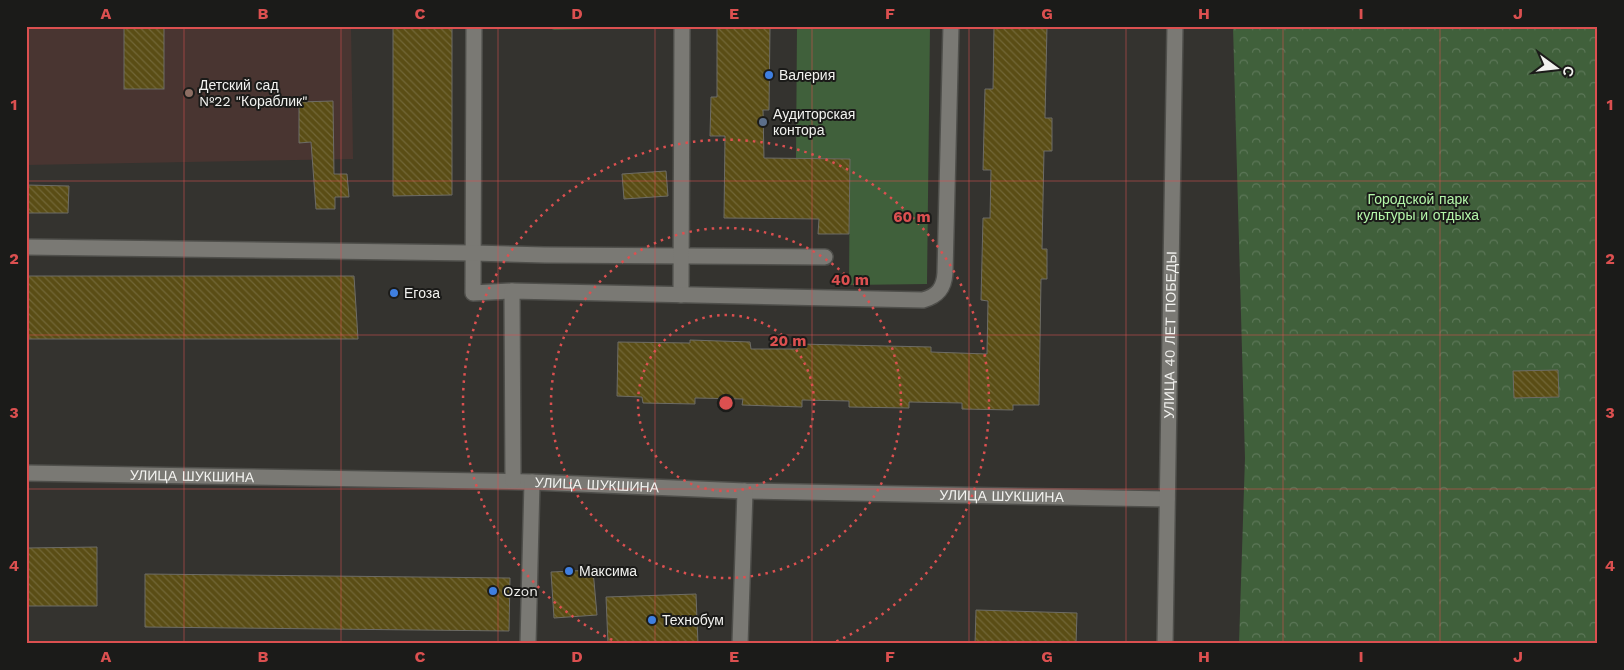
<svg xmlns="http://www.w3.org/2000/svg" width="1624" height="670" viewBox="0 0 1624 670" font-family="'Work Sans',sans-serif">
	<defs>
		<pattern id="park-crowns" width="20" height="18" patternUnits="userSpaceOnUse" patternTransform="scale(1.25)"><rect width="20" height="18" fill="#40603b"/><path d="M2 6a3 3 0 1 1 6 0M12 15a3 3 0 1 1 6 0" fill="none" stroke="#5c7758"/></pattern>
		<pattern id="building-back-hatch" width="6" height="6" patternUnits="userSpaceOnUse" patternTransform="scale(1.25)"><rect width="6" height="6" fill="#5a4d15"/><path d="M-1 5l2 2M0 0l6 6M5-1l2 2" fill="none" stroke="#726737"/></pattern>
	</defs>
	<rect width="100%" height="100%" fill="#34332f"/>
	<path fill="#493531" d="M 26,26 L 351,26 L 353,159 L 26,165 Z"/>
	<g fill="#40603b">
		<path d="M 544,26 L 646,26 L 641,28 L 554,30 Z"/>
		<path d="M 797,26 L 930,26 L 927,284 L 849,285 L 850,159 L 796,158 Z"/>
	</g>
	<path fill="url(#park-crowns)" d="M 1233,26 L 1598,26 L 1598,644 L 1239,644 L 1245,458 Z"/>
	<g fill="url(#building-back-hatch)" stroke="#6d6c66">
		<rect x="124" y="26" width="40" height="63"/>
		<path d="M 393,26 L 452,26 L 452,195 L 393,196 Z"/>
		<path d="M 717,26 L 770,26 L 769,110 L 763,110 L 764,158 L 850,159 L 849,234 L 818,234 L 819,219 L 724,218 L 725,136 L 710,136 L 711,97 L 717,97 Z"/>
		<path d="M 994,26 L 1047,26 L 1045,118 L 1052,118 L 1052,151 L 1044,151 L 1042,249 L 1047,249 L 1047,279 L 1041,279 L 1039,405 L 1013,405 L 1013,410 L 962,409 L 962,403 L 909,402 L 909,408 L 849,407 L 849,401 L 802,400 L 802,407 L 742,405 L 743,399 L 695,398 L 695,404 L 643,403 L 642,397 L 617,396 L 618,342 L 690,343 L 690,340 L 750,342 L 751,349 L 798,349 L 798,344 L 931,347 L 931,352 L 987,354 L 988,301 L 981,300 L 983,218 L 990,218 L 991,170 L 983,170 L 984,129 L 985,89 L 993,89 Z"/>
		<path d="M 333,101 L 334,174 L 347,174 L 349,197 L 335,197 L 335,209 L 316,209 L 311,142 L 299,143 L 299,102 Z"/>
		<path d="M 666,171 L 668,196 L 624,199 L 622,174 Z"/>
		<path d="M 26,185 L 69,186 L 68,213 L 26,213 Z"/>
		<path d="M 26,276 L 354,276 L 358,339 L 26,339 Z"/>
		<path d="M 1558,370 L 1559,397 L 1514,398 L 1513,371 Z"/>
		<path d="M 97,547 L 97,606 L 26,606 L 26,548 Z"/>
		<path d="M 593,570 L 597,615 L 554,618 L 551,572 Z"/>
		<path d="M 145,574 L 510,578 L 509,631 L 145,627 Z"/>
		<path d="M 696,594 L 698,644 L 608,644 L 606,597 Z"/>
		<path d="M 976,610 L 1077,613 L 1076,644 L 975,644 Z"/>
	</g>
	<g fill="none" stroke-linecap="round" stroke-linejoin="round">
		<defs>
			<g id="minor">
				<path d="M 474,26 L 473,293 L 512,291"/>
				<path d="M 26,247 L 473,253 L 545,255 L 825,257"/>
				<path d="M 681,295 L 682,26"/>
				<path id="s1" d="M 26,473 L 532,482 L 745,491 L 1167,499"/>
				<path d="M 513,481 L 512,291 L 923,300 C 938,296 944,288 945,273 L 951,26"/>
				<path d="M 528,644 L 532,482"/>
				<path d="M 740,644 L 745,491"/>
				<path id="s2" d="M 1165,644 L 1175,26"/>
			</g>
		</defs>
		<use href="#minor" stroke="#4f4f4b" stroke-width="18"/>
		<use href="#minor" stroke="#7a7974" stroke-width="15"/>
	</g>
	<path fill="none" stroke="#dc5050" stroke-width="1" stroke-opacity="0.55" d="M 184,26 L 184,644M 341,26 L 341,644M 498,26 L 498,644M 655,26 L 655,644M 812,26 L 812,644M 969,26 L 969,644M 1126,26 L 1126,644M 1283,26 L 1283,644M 1440,26 L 1440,644M 26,181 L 1598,181M 26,335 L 1598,335M 26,489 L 1598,489"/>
	<g fill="none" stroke="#dc5050" stroke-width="2.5" stroke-dasharray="2.5 5">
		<circle cx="726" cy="403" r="88"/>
		<circle cx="726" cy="403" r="175"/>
		<path d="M619 643A263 263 0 1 1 833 643"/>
	</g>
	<g fill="#3f7fe0" stroke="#1b1b19" stroke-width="2">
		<circle cx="769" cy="75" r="5"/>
		<circle cx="394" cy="293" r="5"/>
		<circle cx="569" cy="571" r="5"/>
		<circle cx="493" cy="591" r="5"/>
		<circle cx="652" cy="620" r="5"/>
	</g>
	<circle fill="#8d6e63" stroke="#1b1b19" stroke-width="2" cx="189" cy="93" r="5"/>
	<circle fill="#5c6f8a" stroke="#1b1b19" stroke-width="2" cx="763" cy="122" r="5"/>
	<g text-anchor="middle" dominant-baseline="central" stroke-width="4" stroke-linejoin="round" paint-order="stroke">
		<g font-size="14" fill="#f2f2ef" stroke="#1b1b19" text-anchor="start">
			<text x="779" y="75">Валерия</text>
			<text x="199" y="85">Детский сад<tspan x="199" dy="16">№22 "Кораблик"</tspan></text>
			<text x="773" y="114">Аудиторская<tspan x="773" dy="16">контора</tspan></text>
			<text x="404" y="293">Егоза</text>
			<text x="579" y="571">Максима</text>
			<text x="503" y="591">Ozon</text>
			<text x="662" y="620">Технобум</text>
		</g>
		<g font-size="14" fill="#b4f7a9" stroke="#1b1b19">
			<text x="1418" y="199">Городской парк<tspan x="1418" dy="16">культуры и отдыха</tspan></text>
		</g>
		<g font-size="14" fill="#f2f2ef" stroke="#1b1b19">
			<text stroke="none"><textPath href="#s2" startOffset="309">УЛИЦА 40 ЛЕТ ПОБЕДЫ</textPath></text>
			<text stroke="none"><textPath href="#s1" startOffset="166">УЛИЦА ШУКШИНА</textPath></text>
			<text stroke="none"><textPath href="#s1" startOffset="571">УЛИЦА ШУКШИНА</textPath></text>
			<text stroke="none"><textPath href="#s1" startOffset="976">УЛИЦА ШУКШИНА</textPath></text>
		</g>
	</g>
	<circle cx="726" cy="403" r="8" fill="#dc5050" stroke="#1b1b19" stroke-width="2.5"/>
	<g font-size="15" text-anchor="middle" font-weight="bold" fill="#dc5050" stroke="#1b1b19" stroke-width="4" stroke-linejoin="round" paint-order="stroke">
		<text x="912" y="222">60 m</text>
		<text x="850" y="285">40 m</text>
		<text x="788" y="346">20 m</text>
	</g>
	<rect width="1624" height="670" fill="none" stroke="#1b1b19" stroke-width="55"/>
	<g transform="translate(1556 68) rotate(105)" stroke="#1b1b19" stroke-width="4" paint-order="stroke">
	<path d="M0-4L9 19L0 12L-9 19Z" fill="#f2f2ef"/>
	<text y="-8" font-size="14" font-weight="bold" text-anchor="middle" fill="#f2f2ef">С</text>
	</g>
	<rect x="28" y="28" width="1568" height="614" fill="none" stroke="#dc5050" stroke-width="2"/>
	<g font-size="16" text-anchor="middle" font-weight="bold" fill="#dc5050">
		<text x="106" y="19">A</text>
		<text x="263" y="19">B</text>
		<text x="420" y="19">C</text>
		<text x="577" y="19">D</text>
		<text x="734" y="19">E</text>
		<text x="890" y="19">F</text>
		<text x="1047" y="19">G</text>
		<text x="1204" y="19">H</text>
		<text x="1361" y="19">I</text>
		<text x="1518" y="19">J</text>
		<text x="14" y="110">1</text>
		<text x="1610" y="110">1</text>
		<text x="14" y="264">2</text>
		<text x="1610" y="264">2</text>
		<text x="14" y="418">3</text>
		<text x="1610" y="418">3</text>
		<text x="14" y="571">4</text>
		<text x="1610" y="571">4</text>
		<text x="106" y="662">A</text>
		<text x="263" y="662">B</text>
		<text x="420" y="662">C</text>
		<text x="577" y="662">D</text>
		<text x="734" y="662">E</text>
		<text x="890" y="662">F</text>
		<text x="1047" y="662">G</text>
		<text x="1204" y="662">H</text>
		<text x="1361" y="662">I</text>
		<text x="1518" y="662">J</text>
	</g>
</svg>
